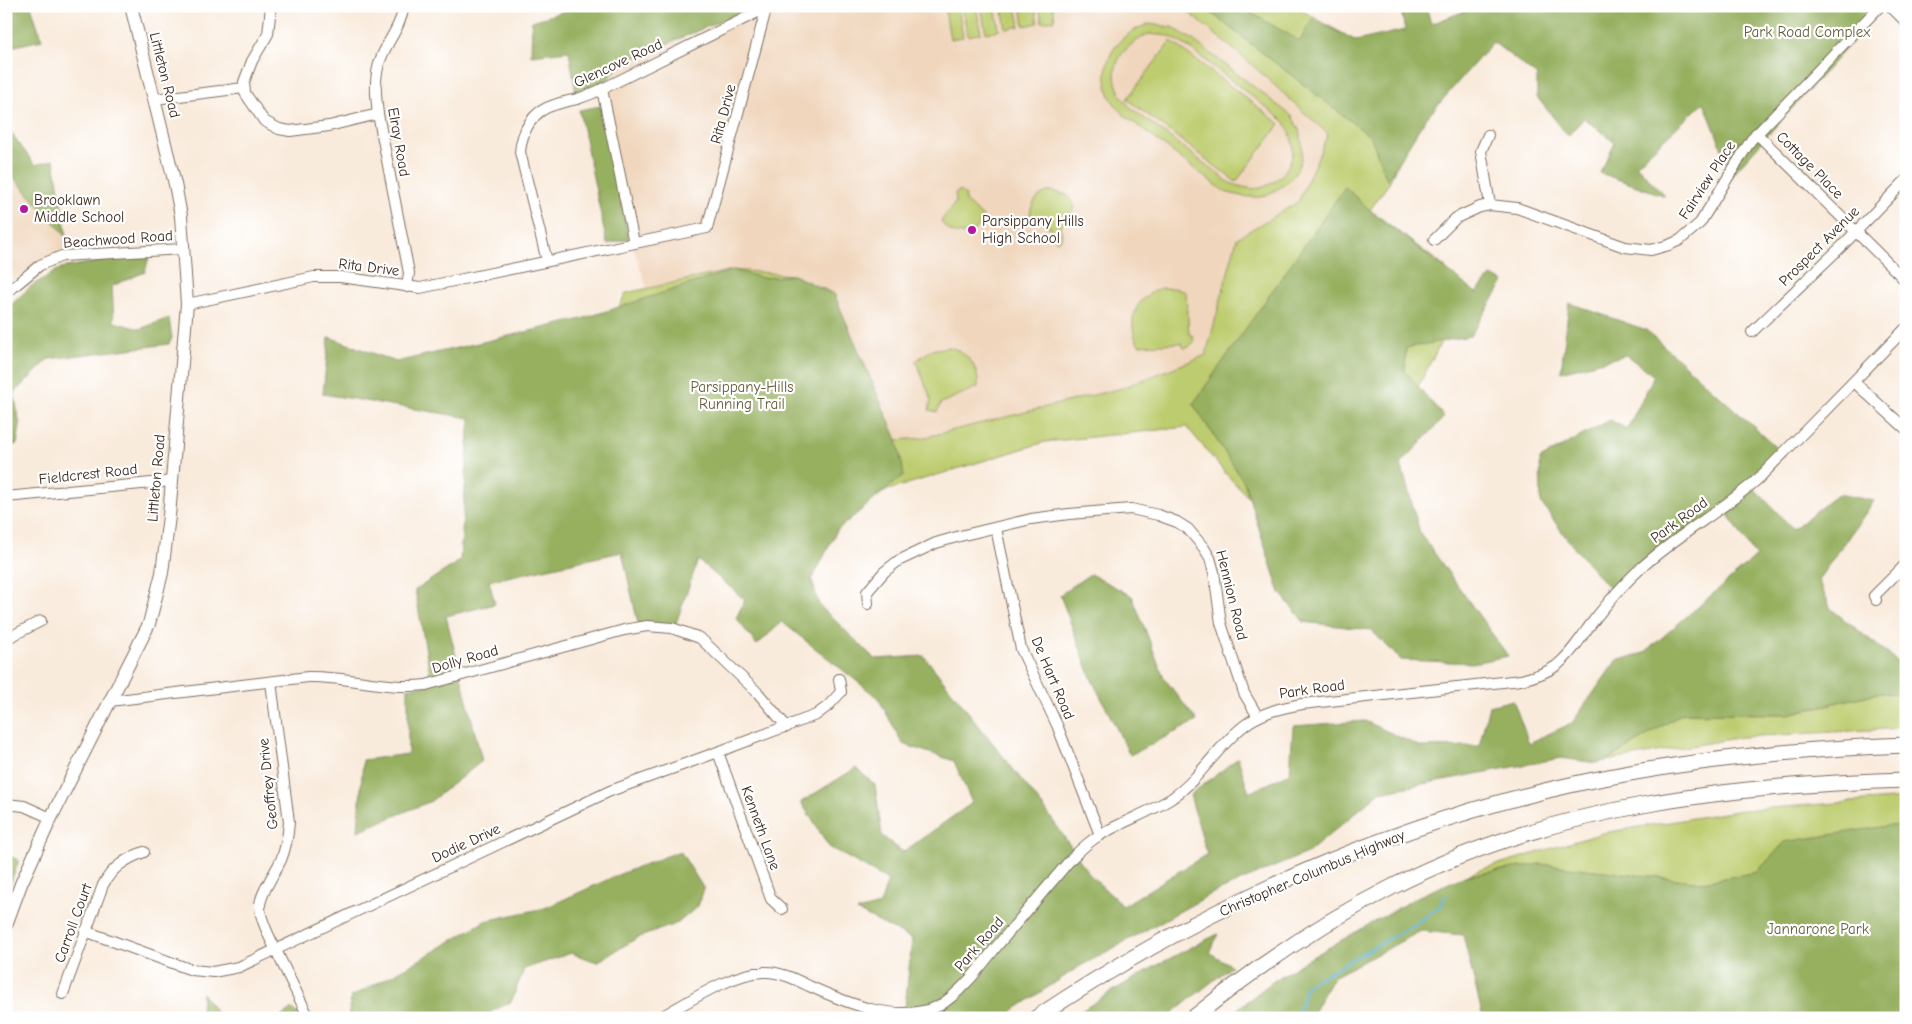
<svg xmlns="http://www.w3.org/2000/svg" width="1912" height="1024" viewBox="0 0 1912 1024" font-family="'Comic Neue',sans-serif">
	<rect width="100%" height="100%" fill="#fff"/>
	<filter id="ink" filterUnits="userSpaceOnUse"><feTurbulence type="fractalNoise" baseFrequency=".02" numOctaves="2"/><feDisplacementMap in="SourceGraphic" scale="10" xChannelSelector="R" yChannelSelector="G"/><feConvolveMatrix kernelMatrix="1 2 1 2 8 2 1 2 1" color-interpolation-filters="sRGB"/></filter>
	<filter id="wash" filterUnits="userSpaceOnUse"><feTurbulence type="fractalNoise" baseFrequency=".0096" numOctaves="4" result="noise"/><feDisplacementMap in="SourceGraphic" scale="20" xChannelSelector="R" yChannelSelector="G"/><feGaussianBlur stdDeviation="1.12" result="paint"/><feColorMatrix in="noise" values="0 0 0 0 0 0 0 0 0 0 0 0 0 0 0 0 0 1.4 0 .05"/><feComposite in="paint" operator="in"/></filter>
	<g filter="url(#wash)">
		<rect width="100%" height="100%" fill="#f9ebdc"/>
		<g fill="#f0d6bc">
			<path d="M 754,6 L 1202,6 L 1371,137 L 1389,183 L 1370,210 L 1193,404 L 1082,426 L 897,440 L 833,294 L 793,275 L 647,288 L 634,250 L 601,97 L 623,63 L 698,34 Z"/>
			<path d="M 6,169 L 67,237 L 66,248 L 62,253 L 40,262 L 21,275 L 6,288 Z"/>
		</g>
		<g fill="#bdcc6e" stroke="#7c7b46" fill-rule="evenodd">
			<path d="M 976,6 L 981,33 L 968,36 L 962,7 Z"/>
			<path d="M 981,6 L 995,6 L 999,30 L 986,33 Z"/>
			<path d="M 1002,6 L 1016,6 L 1020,26 L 1006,29 Z"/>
			<path d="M 1021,6 L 1035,6 L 1038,23 L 1024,26 Z"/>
			<path d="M 1039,6 L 1053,6 L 1055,20 L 1042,22 Z"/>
			<path d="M 1181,6 L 1294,6 L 1356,41 L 1434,77 L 1389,183 L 1370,210 L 1445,267 L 1454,317 L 1376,468 L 1269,519 L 1226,474 L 1187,427 L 1045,442 L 888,490 L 820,526 L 589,365 L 626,293 L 733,270 L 793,275 L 834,294 L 897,440 L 922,438 L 1122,388 L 1206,355 L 1237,238 L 1298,202 L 1328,134 L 1249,62 Z"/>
			<path d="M 958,7 L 963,37 L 950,39 L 945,10 Z"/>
			<path d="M 1148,24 L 1172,27 L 1193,40 L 1292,116 C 1295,122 1299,128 1300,134 C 1308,160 1294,183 1270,193 C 1267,195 1263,197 1259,197 C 1248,198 1236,195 1225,192 L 1124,115 C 1121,111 1117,107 1114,103 C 1098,79 1107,47 1130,33 C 1135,29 1142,27 1148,24 ZM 1149,34 L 1169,36 L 1188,47 L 1285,122 C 1287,127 1290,131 1291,136 C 1298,159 1283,182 1260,188 C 1251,190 1239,186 1230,183 L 1131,108 C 1103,77 1114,50 1149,34 Z"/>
			<path d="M 1171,41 L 1280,124 L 1236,182 L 1127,99 Z"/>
			<path d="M 961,191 L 966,196 L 965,201 L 983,217 C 977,238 951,240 941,221 L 956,202 L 955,193 Z"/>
			<path d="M 1052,191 L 1067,195 L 1075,207 L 1060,227 L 1062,233 L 1061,239 L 1057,241 L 1052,236 L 1051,228 L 1030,214 C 1032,201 1039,193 1052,191 Z"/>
			<path d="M 1161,288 L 1174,288 L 1186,292 L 1189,334 L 1193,336 L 1194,342 L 1190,346 L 1184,348 L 1181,343 L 1139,345 C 1125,322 1136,296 1161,288 Z"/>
			<path d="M 949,347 C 968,352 979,367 978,387 L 941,403 L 937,412 L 929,410 L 931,399 L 916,361 L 931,350 Z"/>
			<path d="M 1878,693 L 1906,694 L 1906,728 L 1742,737 L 1606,761 L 1683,713 L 1788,714 Z"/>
			<path d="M 1906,798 L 1906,1018 L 1747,874 L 1703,882 L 1540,864 L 1465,876 L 1482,869 L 1603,833 L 1742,810 Z"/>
		</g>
		<g fill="#96b061" stroke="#686d40">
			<path d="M 6,6 L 31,6 L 42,40 L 6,48 Z"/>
			<path d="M 569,6 L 755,6 L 623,63 L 603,85 L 576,93 L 569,51 L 531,55 L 532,21 L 565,11 Z"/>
			<path d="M 1202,6 L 1239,6 L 1300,41 L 1312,19 L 1356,41 L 1405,30 L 1400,6 L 1426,6 L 1431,24 L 1478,6 L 1884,6 L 1732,175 L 1704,102 L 1636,165 L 1665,196 L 1600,173 L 1615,143 L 1584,118 L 1568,136 L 1537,97 L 1537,76 L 1493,42 L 1424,121 L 1387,180 L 1371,137 Z"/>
			<path d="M 601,106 L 629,239 L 607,244 L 579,110 Z"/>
			<path d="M 6,126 L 35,165 L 54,160 L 67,237 L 6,169 Z"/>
			<path d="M 1345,187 L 1370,210 L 1476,293 L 1491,276 L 1504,282 L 1470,336 L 1406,348 L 1405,371 L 1444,417 L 1401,464 L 1420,533 L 1508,656 L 1473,663 L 1401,660 L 1371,630 L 1304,622 L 1280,593 L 1244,482 L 1193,404 Z"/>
			<path d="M 149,257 L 145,272 L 112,286 L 114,322 L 140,329 L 169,318 L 172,338 L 169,344 L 49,359 L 14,393 L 20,426 L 17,444 L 6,447 L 6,310 L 31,286 L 61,268 L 118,258 Z"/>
			<path d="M 733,270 L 763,278 L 793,275 L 834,294 L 897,440 L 904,475 L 837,530 L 812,580 L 819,605 L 875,659 L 924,656 L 1047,812 L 1090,875 L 1123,906 L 1207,854 L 1190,795 L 1238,758 L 1249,793 L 1290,773 L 1293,726 L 1365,721 L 1421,747 L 1479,746 L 1489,706 L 1513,700 L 1529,743 L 1572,723 L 1616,661 L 1644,653 L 1756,557 L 1723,507 L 1614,594 L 1571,544 L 1541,503 L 1540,459 L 1610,420 L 1627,429 L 1654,376 L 1626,355 L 1561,372 L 1569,303 L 1646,330 L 1785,455 L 1751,485 L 1793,529 L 1838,494 L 1874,501 L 1818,580 L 1831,609 L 1906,668 L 1906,694 L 1878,693 L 1788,714 L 1683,713 L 1606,761 L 1596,763 L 1561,758 L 1380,792 L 1309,852 L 1213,893 L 1077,968 L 1002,1018 L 904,1018 L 912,939 L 857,911 L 880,905 L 888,880 L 829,847 L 801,802 L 856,768 L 875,785 L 882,836 L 903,852 L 972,803 L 954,761 L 903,744 L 878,698 L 782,622 L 757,645 L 736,618 L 745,600 L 698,560 L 674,629 L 639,628 L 622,552 L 489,581 L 495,604 L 446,616 L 482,761 L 431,801 L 358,831 L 363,760 L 408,754 L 408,688 L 432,684 L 415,590 L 460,561 L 470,418 L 323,394 L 329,337 L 396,362 L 582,319 Z"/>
			<path d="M 1090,574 L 1132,596 L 1164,678 L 1197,721 L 1130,755 L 1092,680 L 1060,595 Z"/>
			<path d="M 1906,825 L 1906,1018 L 1483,1018 L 1463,935 L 1421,931 L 1333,977 L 1310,1018 L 1226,1018 L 1272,982 L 1305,961 L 1419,896 L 1465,876 L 1540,864 L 1703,882 L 1757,872 L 1785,842 L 1887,826 Z"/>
			<path d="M 680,851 L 704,889 L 698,906 L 678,923 L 637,938 L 597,962 L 571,953 L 524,969 L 511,1002 L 492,1011 L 488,1018 L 348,1018 L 351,997 L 404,969 L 485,921 L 545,908 L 620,874 Z"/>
			<path d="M 6,855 L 19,860 L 7,892 L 6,892 Z"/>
			<path d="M 1218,934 L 1210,953 L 1232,966 L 1166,1018 L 1071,1018 C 1118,986 1168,958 1218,934 Z"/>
			<path d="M 202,993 L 220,1018 L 201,1018 Z"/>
			<path d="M 292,1009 L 303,1018 L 279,1018 Z"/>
		</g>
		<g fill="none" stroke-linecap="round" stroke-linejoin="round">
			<path stroke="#5cb5d9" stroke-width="2.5" d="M 1297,1018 L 1305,989 L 1308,984 L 1417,923 L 1441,905 L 1446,896"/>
		</g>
	</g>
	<g filter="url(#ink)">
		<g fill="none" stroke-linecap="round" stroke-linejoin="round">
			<defs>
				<g id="minor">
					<path d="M 271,6 L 268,34 L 252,61 L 244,82 L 245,93 L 264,121 L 279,129 L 290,131 L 329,126 L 378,114"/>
					<path d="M 404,6 C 400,30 385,43 379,64 C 374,80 376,98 378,114 L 409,273 L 407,287"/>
					<path d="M 1890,6 L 1906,22"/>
					<path d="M 602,89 L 634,243"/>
					<path d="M 155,99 L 244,88"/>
					<path d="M 1756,133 L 1906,281"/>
					<path d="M 1488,135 L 1481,151 L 1490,205"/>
					<path d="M 1434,240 L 1456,218 L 1480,207 L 1490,205 L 1517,208 L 1625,247 L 1651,250 L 1669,245 L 1680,240 L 1700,223 L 1751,140 L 1880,6"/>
					<path d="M 547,261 L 520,152 C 522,131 532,111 554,105 C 562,102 569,101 577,99 C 586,96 594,93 602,89 L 770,6"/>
					<path d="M 6,293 L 40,265 L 62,256 L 183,249"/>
					<path d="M 187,304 L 314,277 L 340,277 L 420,288 L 707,228 L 767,6"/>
					<path d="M 1752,332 L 1842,246 L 1906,180"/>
					<path d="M 1854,382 L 1906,429"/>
					<path d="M 6,497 L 172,481"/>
					<path d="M 996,528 L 1021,649 L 1057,725 L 1100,835"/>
					<path d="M 1876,600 L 1874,596 L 1906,564"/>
					<path d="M 868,604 L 867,592 L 884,572 L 898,561 L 936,543 L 960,536 L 1031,519 L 1069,514 L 1131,509 L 1158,515 L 1177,522 L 1188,529 L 1204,548 L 1210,558 L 1214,572 L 1221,623 L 1244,693 L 1258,717"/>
					<path d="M 6,639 L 41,621"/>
					<path d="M 271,682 L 289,822 C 288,836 286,848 281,860 C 275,873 259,895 260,907 C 260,917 265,926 268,934 L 309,1018"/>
					<path d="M 110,701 L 308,677 C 348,676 387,690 426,685 L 624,630 L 647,626 L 672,628 L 700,638 L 758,693 L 787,727"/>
					<path d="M 718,752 L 771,899 L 782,909"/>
					<path d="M 6,804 L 24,806 L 51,818"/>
					<path d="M 85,931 L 192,970 L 213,972 L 239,967 L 610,791 L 718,752 L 816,715 L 828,706 L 841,692 L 839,679"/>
					<path d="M 63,994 L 103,885 C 112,868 125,859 144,852"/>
					<path d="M 659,1018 C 687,1003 731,973 763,972 C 779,971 795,979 809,986 C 849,1004 896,1024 939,1006 C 962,992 980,967 997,946 C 1022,917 1046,888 1071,859 C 1080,850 1089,841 1100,835 C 1123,821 1149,813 1172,798 C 1201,778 1217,746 1245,725 C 1262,712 1281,708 1302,704 L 1521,680 C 1533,677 1546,673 1556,666 C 1569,656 1579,641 1588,628 C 1604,607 1621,586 1641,568 C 1678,534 1722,511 1759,478 L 1906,328"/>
				</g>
				<path id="major" d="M 6,925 L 21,884 L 51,818 L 149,624 L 162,573 L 169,516 L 187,304 L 181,216 L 175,184 L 131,6"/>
				<g id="highway">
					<path d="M 1036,1018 C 1200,908 1386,825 1579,783 C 1686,760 1796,749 1906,745"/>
					<path d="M 1193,1018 C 1255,968 1321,923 1392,887 C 1550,806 1731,785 1906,780"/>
				</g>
			</defs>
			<use href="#minor" stroke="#7e6e60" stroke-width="12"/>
			<use href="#major" stroke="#7e6e60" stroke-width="14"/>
			<use href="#highway" stroke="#7e6e60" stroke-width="17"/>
			<use href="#minor" stroke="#fff" stroke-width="10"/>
			<use href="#major" stroke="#fff" stroke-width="12"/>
			<use href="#highway" stroke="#fff" stroke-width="15"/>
		</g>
	</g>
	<g fill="#b5179e" stroke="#fff" stroke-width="2">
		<circle cx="24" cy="209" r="5"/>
		<circle cx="972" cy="230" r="5"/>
	</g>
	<g text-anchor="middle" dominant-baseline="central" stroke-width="4.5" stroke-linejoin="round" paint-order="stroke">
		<g font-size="15" fill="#625b36" stroke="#fff">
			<text x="1807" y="32">Park Road Complex</text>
			<text x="742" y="387">Parsippany-Hills<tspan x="742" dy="17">Running Trail</tspan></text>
			<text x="1818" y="929">Jannarone Park</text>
		</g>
		<g font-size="15" fill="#3b2a1e" stroke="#fff">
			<text transform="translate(618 63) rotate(-25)">Glencove Road</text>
			<text transform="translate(165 75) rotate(76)">Littleton Road</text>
			<text transform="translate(723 114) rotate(-75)">Rita Drive</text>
			<text transform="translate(399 142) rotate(80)">Elray Road</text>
			<text transform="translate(1810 165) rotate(45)">Cottage Place</text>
			<text transform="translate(1707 180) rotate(-57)">Fairview Place</text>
			<text transform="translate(118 239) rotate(-4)">Beachwood Road</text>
			<text transform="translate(1819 246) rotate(-45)">Prospect Avenue</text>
			<text transform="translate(369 267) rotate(7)">Rita Drive</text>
			<text transform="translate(88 474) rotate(-6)">Fieldcrest Road</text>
			<text transform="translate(156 478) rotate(-85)">Littleton Road</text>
			<text transform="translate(1679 520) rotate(-36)">Park Road</text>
			<text transform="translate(1232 595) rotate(76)">Hennion Road</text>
			<text transform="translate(465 659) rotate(-16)">Dolly Road</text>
			<text transform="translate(1053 678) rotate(67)">De Hart Road</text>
			<text transform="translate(1312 689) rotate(-8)">Park Road</text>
			<text transform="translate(268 784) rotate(-96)">Geoffrey Drive</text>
			<text transform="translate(761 828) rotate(70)">Kenneth Lane</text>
			<text transform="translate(466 843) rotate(-25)">Dodie Drive</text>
			<text transform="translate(1312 873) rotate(-23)">Christopher Columbus Highway</text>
			<text transform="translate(73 923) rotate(-70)">Carroll Court</text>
			<text transform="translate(979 944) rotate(-49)">Park Road</text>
		</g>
		<g font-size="15" fill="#3b2a1e" stroke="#fff" text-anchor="start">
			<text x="34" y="200">Brooklawn<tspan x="34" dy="17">Middle School</tspan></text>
			<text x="982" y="221">Parsippany Hills<tspan x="982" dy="17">High School</tspan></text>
		</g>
	</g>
	<rect width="1912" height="1024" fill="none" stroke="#fff" stroke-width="25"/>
</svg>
